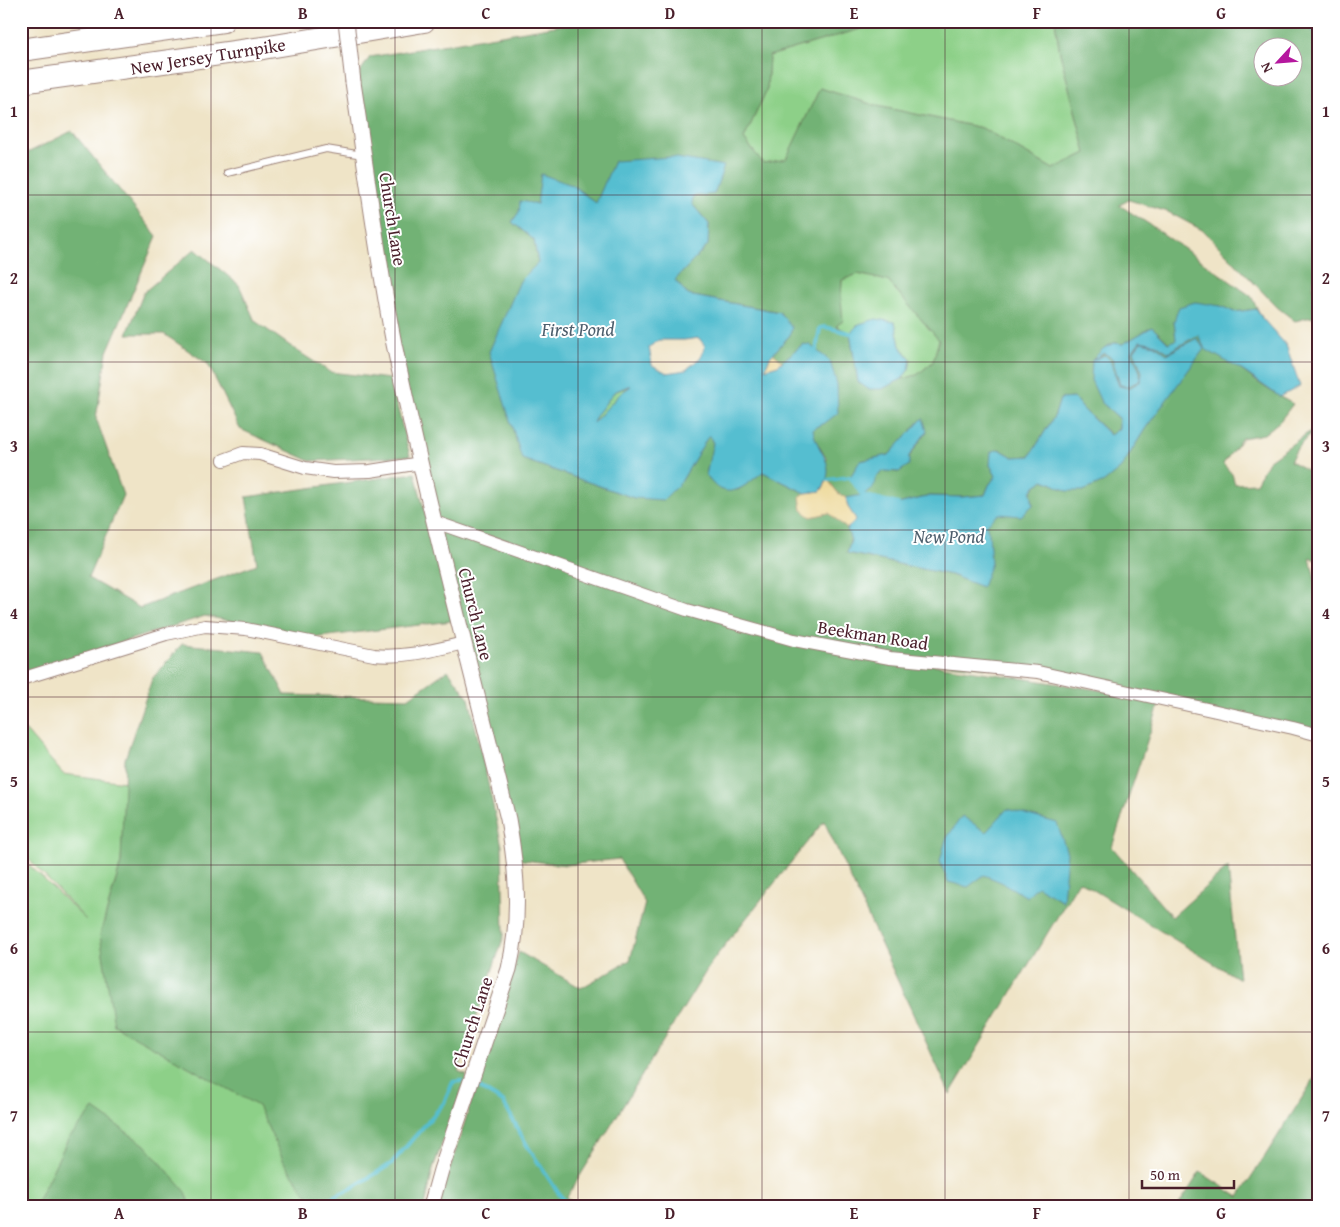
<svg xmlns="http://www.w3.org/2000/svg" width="1340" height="1227" viewBox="0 0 1340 1227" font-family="'Gentium Book Plus',serif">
	<rect width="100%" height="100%" fill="#fff"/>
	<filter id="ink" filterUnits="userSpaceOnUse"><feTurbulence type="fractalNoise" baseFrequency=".02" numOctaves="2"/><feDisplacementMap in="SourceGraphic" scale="10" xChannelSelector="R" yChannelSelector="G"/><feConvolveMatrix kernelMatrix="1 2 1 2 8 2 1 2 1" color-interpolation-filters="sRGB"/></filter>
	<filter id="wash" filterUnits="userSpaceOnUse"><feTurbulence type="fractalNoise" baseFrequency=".0096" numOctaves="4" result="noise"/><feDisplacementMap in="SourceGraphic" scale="20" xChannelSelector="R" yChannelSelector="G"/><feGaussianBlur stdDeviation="1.12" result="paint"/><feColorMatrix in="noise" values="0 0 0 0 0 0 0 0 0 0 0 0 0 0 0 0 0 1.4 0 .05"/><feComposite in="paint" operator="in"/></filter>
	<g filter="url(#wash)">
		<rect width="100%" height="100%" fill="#efe4c7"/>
		<g fill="#8dd088" stroke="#6c785a">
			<path d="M 963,21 L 1055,21 L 1060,53 L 1086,153 L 1053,169 L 982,128 L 877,106 L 820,88 L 786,160 L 763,163 L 744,139 L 767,89 L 769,56 L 880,23 L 922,25 Z"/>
			<path d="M 858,274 L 888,281 L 939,340 L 933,362 L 917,375 L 902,379 L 909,369 L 911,359 L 900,346 L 895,322 L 859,324 L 850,333 L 836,326 L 841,298 L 842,280 Z"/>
			<path d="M 633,385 L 621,393 L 592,424 L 596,416 L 614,392 Z"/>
			<path d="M 21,728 L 26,731 L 63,774 L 125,782 L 121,863 L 100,935 L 467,1075 L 433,1168 L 425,1206 L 21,1206 L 21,857 L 86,920 L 21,851 Z"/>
		</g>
		<g fill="#72b274" stroke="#5e6850" fill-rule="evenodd">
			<path d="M 585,21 L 963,21 L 922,25 L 880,23 L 769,56 L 767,89 L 744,139 L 763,163 L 786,159 L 820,88 L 877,106 L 982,128 L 1053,169 L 1086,153 L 1060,53 L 1055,21 L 1305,21 L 1319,40 L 1319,236 L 1313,288 L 1319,297 L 1319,321 L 1311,317 L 1295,321 L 1277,307 L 1204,231 L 1168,212 L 1129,200 L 1119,205 L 1152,226 L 1251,296 L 1262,318 L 1257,309 L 1234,312 L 1221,306 L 1174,321 L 1176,340 L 1169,343 L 1152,327 L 1123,344 L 1114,343 L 1104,348 L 1094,359 L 1105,353 L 1112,358 L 1120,384 L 1140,372 L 1132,352 L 1140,341 L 1156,344 L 1168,352 L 1198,335 C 1228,359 1258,386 1293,404 L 1280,421 L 1264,434 L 1242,438 L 1223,464 L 1232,474 L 1235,484 L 1256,483 L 1268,461 L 1319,425 L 1298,447 L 1290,461 L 1316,475 L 1319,481 L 1319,562 L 1310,557 L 1319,597 L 1319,735 L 1161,699 L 1112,847 L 1172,917 L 1228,867 L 1239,979 L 1079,881 L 950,1094 L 824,821 L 713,960 L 567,1197 L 575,1206 L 438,1206 L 519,952 L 581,988 L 630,960 L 645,903 L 619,859 L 566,865 L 515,859 L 410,417 L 353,82 L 370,57 ZM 1262,48 L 1292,48 L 1292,78 L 1262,78 ZM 572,185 L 596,203 L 693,196 L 692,204 L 709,224 L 708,245 L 675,280 L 688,295 L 780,312 L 790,335 L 770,357 L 778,365 L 803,344 L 825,423 L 813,428 L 815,440 L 827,459 L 805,493 L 763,472 L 738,490 L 716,487 L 706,475 L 713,443 L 709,434 L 681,482 L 634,498 L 522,459 L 520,281 L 538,263 L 534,240 L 512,222 L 519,212 ZM 858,274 L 888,281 L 939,340 L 933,362 L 917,375 L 902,379 L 882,389 L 858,382 L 850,333 L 836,326 L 843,321 L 841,298 L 842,280 ZM 1197,338 L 1203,349 L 1145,429 L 1121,468 L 1067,491 L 1044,480 L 1035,486 L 1031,493 L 1033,505 L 999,513 L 986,525 L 989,533 L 982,586 L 951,575 L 847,553 L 862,495 L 898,504 L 930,496 L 962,497 L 985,495 L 989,485 L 996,476 L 990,465 L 999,449 L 1013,457 L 1030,456 L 1055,415 L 1060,399 L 1074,398 L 1084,410 L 1111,435 L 1119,428 L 1119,418 L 1101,402 L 1110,360 L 1119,386 L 1129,388 L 1141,381 L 1142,372 L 1134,351 L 1155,345 L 1167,354 ZM 922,419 L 927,431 L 899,472 L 884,471 L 876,477 L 860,461 L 889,455 ZM 903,660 L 1038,672 L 1151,698 Z"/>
			<path d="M 72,131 L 157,236 L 107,352 L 96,418 L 123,495 L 88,578 L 140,608 L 257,564 L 246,497 L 415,473 L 452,621 L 312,638 L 205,616 L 21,674 L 21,156 Z"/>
			<path d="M 195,249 L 239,285 L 255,321 L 296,350 L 330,372 L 390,379 L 410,456 L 310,461 L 240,429 L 208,364 L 164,334 L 127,334 L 144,292 Z"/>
			<path d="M 182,644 L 263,652 L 285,695 L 408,698 L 448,670 L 469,698 L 502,846 L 504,936 L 458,1071 L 467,1075 L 433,1168 L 425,1206 L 315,1206 L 285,1164 L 258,1106 L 114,1025 L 100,935 L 121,863 L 125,759 L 152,679 Z"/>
			<path d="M 1319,1071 L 1319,1206 L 1178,1206 L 1200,1172 L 1239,1197 Z"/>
			<path d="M 94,1109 L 145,1145 L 186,1192 L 191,1206 L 35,1206 L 68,1139 Z"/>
		</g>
		<g fill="#eeda9e" stroke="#9c7c64">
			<path d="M 773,353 L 782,361 L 778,365 L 765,369 L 770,357 Z"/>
			<path d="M 828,480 L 838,493 L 846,498 L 848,507 L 856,519 L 854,524 L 847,529 L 829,513 L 811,517 L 802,510 L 800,497 L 805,493 L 821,491 Z"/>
		</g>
		<g fill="#54bed0" stroke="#4f6e7e" fill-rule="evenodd">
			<path d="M 1305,21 L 1319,21 L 1319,40 Z"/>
			<path d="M 671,157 L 724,166 L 714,194 L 693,196 L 692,204 L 709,224 L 708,245 L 675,280 L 688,295 L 779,312 L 792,327 L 790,335 L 770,357 L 765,369 L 778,365 L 803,344 L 810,345 L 830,361 L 837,384 L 838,413 L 825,423 L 813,429 C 817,455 839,462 821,491 L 805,493 L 763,472 C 749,482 734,499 717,487 C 713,485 709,479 706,475 L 713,443 L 709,435 L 681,482 L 663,500 L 634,498 L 522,459 L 489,352 L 520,281 L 538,263 L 534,240 L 512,222 L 519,212 L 520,201 L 537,204 L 541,174 L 572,185 L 596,203 L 614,161 ZM 699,338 L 705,346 L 701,357 L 686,370 L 667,373 L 652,365 L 649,347 L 659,340 L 684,340 ZM 628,386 L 631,386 L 621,393 L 593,423 L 596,416 L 614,392 Z"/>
			<path d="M 1195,302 L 1221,306 L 1234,312 L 1257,309 L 1262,318 L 1286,345 L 1300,386 L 1280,397 L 1243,371 L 1205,349 L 1198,335 L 1168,352 L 1156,344 L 1140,341 L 1132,352 L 1140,372 L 1140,380 L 1129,386 L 1120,385 L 1112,358 L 1104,353 L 1093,360 L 1105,355 L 1110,360 L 1119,386 L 1129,388 L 1141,381 L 1142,372 L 1134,351 L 1141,342 L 1155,345 L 1167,354 L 1197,338 L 1204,349 L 1145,429 L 1121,468 L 1104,482 L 1083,491 L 1067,491 L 1044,480 L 1035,486 L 1031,492 L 1033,505 L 1021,516 L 999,514 L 986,525 L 989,533 L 991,563 L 982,587 L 951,575 L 847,553 L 851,540 L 847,529 L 856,519 L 848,507 L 846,498 L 862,495 L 850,477 L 860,461 L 889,455 L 923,418 L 927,431 L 909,456 L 909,465 L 899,472 L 884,471 L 876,477 L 873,488 L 863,495 L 898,504 L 930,496 L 962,497 L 985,495 L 989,485 L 996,476 L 990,465 L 991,452 L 999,449 L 1013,457 L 1030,456 L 1055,415 L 1060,399 L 1074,398 L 1084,410 L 1110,435 L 1119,429 L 1119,418 L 1101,402 L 1091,380 L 1092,360 L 1104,348 L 1114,343 L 1123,344 L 1152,327 L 1168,343 L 1176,340 L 1174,321 L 1179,307 Z"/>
			<path d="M 876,319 L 895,322 L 900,346 L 911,359 L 909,369 L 902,379 L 882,389 L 868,389 L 858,382 L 850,333 L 859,324 Z"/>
			<path d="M 1007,809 L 1057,823 L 1067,853 L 1063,901 L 1037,886 L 1027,897 L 1001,882 L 984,875 L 968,887 L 948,882 L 940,861 L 946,839 L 962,816 L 986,832 Z"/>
		</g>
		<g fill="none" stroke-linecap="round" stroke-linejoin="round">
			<g stroke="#54bed0" stroke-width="4">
				<path d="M 816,350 L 820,328 L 825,327 L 850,333"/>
				<path d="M 828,480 L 850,477 L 862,495 L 898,504"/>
				<path d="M 478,1087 L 503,1102 L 528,1147 L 559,1194 L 569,1206"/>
				<path d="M 314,1206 L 352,1188 L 391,1164 L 444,1103 L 453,1082 L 461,1081"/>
			</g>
		</g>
	</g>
	<g filter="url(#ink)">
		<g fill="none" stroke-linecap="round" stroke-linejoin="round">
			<defs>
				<path id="service" d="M 227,173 L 326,149 L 363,155"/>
				<g id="minor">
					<path d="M 224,460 L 243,453 L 260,454 L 305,468 L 333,472 L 370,471 L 421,463"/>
					<path d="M 435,522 L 687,610 L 794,640 L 890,658 L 1038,672 L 1293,728 L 1319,735"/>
					<path d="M 21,679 L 166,634 L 205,626 L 246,629 L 374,655 C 405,658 434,650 464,643"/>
				</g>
				<path id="tertiary" d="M 353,82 C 366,169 377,257 394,344 C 427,503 469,661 508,819 C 517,871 521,917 509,969 L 441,1170 L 431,1206"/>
				<g id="motorway">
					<path d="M 21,50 L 223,21"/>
					<path d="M 21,82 L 263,48 L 424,21"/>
				</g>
			</defs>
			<use href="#service" stroke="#9c8279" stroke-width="8"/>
			<use href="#minor" stroke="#9c8279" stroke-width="14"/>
			<use href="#tertiary" stroke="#9c8279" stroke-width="17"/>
			<use href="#motorway" stroke="#9c8279" stroke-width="24"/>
			<use href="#service" stroke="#fff" stroke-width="6"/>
			<use href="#minor" stroke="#fff" stroke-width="12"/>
			<use href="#tertiary" stroke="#fff" stroke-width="15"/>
			<use href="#motorway" stroke="#fff" stroke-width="22"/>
			<defs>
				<path id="tertiary-bridge" d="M 346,21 L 353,82"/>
			</defs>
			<use href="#tertiary-bridge" stroke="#9c8279" stroke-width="17" stroke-linecap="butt"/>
			<use href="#tertiary-bridge" stroke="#fff" stroke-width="15"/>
		</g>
	</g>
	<path fill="none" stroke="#4a1f2b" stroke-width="1" stroke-opacity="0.55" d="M 211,21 L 211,1206M 395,21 L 395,1206M 578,21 L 578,1206M 762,21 L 762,1206M 945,21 L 945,1206M 1129,21 L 1129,1206M 21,195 L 1319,195M 21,362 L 1319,362M 21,530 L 1319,530M 21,697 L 1319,697M 21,865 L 1319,865M 21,1032 L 1319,1032"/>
	<g text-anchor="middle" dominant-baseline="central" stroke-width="4" stroke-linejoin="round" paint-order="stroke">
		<g font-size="18" fill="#4a1f2b" stroke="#fff">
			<text transform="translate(208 56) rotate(-9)">New Jersey Turnpike</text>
			<text transform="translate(393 219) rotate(81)">Church Lane</text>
			<text transform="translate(476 614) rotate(76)">Church Lane</text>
			<text transform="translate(873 635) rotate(9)">Beekman Road</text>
			<text transform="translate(472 1022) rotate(-72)">Church Lane</text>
		</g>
		<g font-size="19" font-style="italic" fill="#4e5f6d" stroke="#fff">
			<text x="578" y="329">First Pond</text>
			<text x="949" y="536">New Pond</text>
		</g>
	</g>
	<rect width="1340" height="1227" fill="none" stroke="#fff" stroke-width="55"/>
	<g transform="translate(1278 62) rotate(244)"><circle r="24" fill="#ffffff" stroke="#b7a5aa"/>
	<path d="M0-4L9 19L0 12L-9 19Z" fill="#b5179e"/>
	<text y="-8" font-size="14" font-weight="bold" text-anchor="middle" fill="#4a1f2b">N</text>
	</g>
	<path d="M1142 1180v8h92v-8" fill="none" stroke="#4a1f2b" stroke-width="2.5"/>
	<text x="1150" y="1180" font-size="15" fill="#4a1f2b" stroke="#ffffff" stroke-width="4" paint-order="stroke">50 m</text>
	<rect x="28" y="28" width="1284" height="1172" fill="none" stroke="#4a1f2b" stroke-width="2"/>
	<g font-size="16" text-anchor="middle" font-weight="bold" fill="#4a1f2b">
		<text x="119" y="19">A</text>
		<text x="303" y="19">B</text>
		<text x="486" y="19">C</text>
		<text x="670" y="19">D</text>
		<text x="854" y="19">E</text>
		<text x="1037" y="19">F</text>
		<text x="1221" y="19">G</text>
		<text x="14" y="117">1</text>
		<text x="1326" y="117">1</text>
		<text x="14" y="284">2</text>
		<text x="1326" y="284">2</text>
		<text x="14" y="452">3</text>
		<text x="1326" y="452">3</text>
		<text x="14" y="619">4</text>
		<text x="1326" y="619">4</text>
		<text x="14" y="787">5</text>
		<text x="1326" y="787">5</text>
		<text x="14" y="954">6</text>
		<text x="1326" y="954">6</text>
		<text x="14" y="1121">7</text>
		<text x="1326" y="1121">7</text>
		<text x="119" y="1219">A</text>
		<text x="303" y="1219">B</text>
		<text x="486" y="1219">C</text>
		<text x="670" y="1219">D</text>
		<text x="854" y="1219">E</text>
		<text x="1037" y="1219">F</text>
		<text x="1221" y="1219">G</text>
	</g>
</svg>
